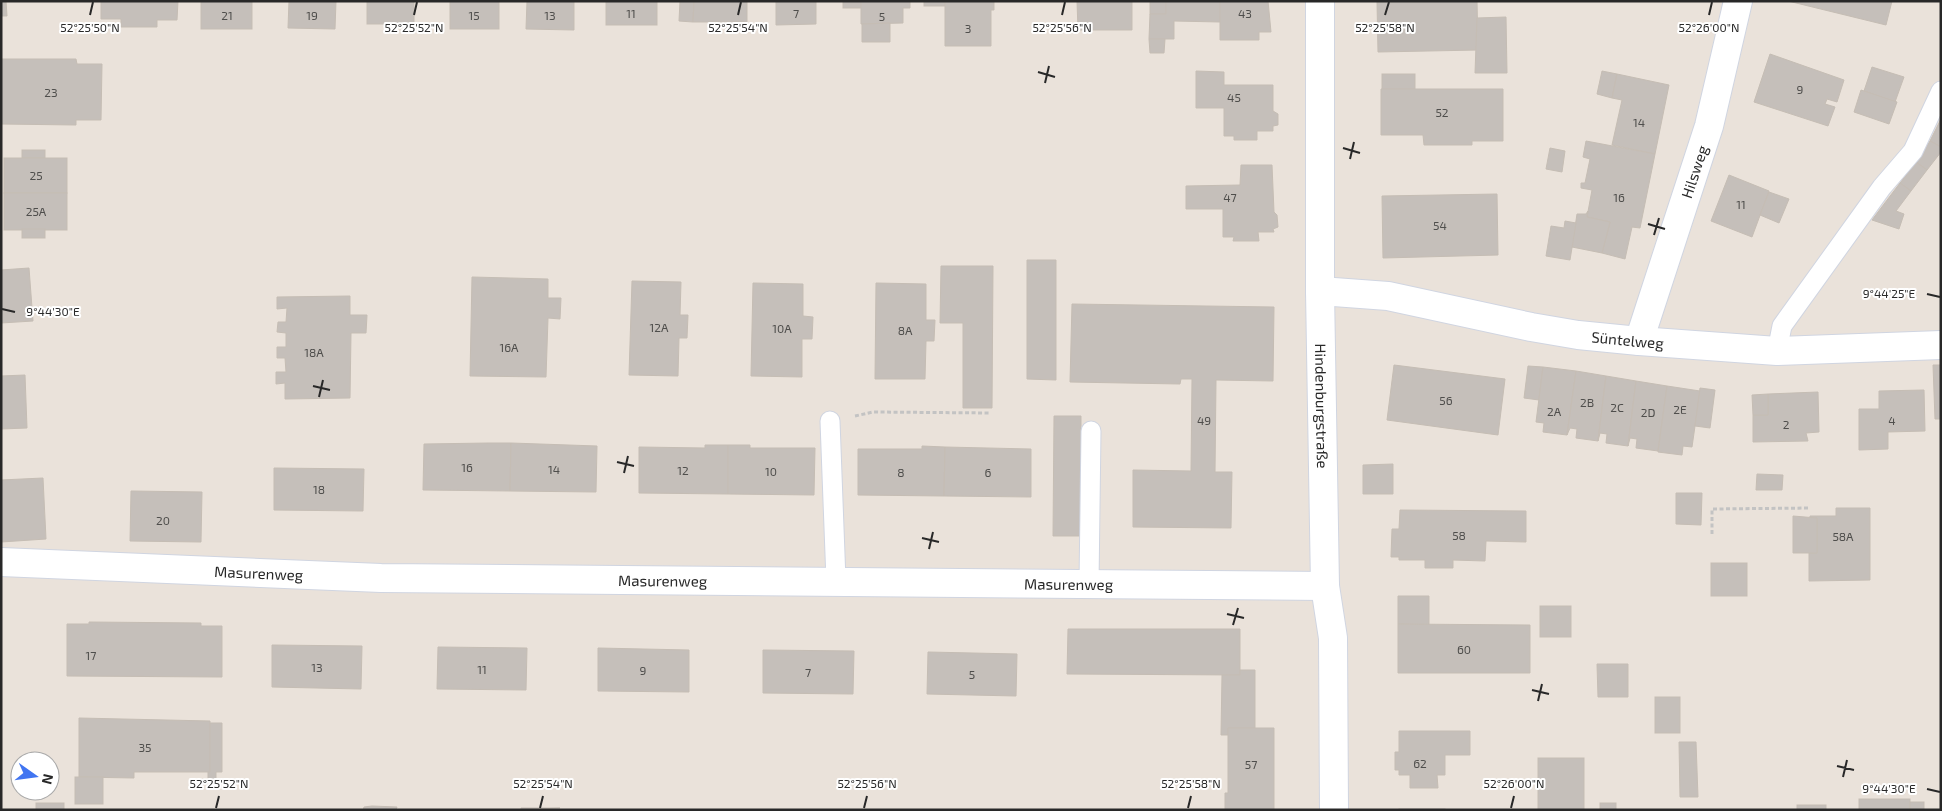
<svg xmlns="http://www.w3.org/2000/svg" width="1942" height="811" viewBox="0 0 1942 811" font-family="'Exo 2',sans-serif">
	<rect width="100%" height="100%" fill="#eae2da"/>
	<g fill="#c5bfba" stroke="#c5bdb4">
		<path d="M 1,1 L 6,1 L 7,16 L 1,16 Z"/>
		<path d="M 101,1 L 178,1 L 177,20 L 157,20 L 157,27 L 121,27 L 121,19 L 101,19 Z"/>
		<rect x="201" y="1" width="51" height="28"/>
		<path d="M 289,1 L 336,1 L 335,29 L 288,28 Z"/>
		<rect x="367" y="1" width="47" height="23"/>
		<rect x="450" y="1" width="49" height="28"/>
		<path d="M 527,1 L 574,1 L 574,30 L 526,29 Z"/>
		<rect x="606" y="1" width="51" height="24"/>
		<path d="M 680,1 L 694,1 L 693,22 L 679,21 Z"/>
		<path d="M 694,1 L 747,1 L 747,22 L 693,22 Z"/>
		<path d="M 776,1 L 816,1 L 816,24 L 776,25 Z"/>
		<rect x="843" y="1" width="18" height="7"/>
		<path d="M 861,1 L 910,1 L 910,8 L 903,8 L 903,23 L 861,24 Z"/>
		<rect x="924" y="1" width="21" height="5"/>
		<path d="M 945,1 L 994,1 L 994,10 L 991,10 L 991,46 L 945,46 Z"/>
		<path d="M 1077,1 L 1132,1 L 1132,30 L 1078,30 Z"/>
		<rect x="1150" y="1" width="16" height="13"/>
		<path d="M 1166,1 L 1220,1 L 1220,22 L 1174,21 L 1174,39 L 1149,39 L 1150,14 L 1166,14 Z"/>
		<path d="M 1220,1 L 1268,1 L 1271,32 L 1259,32 L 1259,40 L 1220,40 Z"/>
		<path d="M 1477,1 L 1478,50 L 1378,52 L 1377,2 Z"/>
		<path d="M 1788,1 L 1892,1 L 1886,25 Z"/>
		<path d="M 1506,17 L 1507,73 L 1475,73 L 1477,18 Z"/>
		<path d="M 890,23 L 890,42 L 862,42 L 862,24 Z"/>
		<path d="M 1149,39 L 1165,39 L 1164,53 L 1150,53 Z"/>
		<path d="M 1770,54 L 1844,80 L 1837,102 L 1827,99 L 1825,104 L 1835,107 L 1828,126 L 1754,102 Z"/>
		<path d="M 1,59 L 76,59 L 77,64 L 102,64 L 101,120 L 76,120 L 76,125 L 1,124 Z"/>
		<path d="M 1872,67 L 1904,77 L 1895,102 L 1864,91 Z"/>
		<path d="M 1196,71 L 1224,72 L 1224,85 L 1273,85 L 1273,111 L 1278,114 L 1278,125 L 1273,126 L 1273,131 L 1257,131 L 1257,140 L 1234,140 L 1234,136 L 1224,136 L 1224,108 L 1196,108 Z"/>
		<path d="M 1602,71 L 1617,74 L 1612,98 L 1597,94 Z"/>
		<rect x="1382" y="74" width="33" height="15"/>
		<path d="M 1617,74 L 1669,85 L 1655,154 L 1612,145 L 1622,100 L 1612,98 Z"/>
		<path d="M 1381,89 L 1503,89 L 1503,141 L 1472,141 L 1472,145 L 1424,145 L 1423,135 L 1381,135 Z"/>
		<path d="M 1861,90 L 1897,102 L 1889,124 L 1854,112 Z"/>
		<path d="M 1941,119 L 1941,147 L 1930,141 Z"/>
		<path d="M 1586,141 L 1655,154 L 1640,228 L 1632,227 L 1625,259 L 1602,253 L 1610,222 L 1587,217 L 1592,190 L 1581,188 L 1581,183 L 1585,183 L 1590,159 L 1583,157 Z"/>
		<path d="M 1930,141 L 1941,147 L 1941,152 L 1927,170 L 1916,162 Z"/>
		<path d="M 1550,148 L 1565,151 L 1562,172 L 1546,169 Z"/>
		<rect x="22" y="150" width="23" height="8"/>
		<rect x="4" y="158" width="63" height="35"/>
		<path d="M 1916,162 L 1927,170 L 1911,191 L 1900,183 Z"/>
		<path d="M 1241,165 L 1272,165 L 1274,212 L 1277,215 L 1278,227 L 1273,229 L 1274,232 L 1258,232 L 1259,241 L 1233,241 L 1234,237 L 1223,237 L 1223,209 L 1186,209 L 1186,186 L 1240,185 Z"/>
		<path d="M 1729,175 L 1769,191 L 1752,237 L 1711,221 Z"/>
		<path d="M 1900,183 L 1911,191 L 1896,211 L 1904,214 L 1899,229 L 1872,220 Z"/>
		<path d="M 1769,192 L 1789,199 L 1779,223 L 1760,215 Z"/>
		<rect x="4" y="193" width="63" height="37"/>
		<path d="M 1497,194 L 1498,255 L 1383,258 L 1382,196 Z"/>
		<path d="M 1588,211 L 1587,217 L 1610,222 L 1602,253 L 1572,247 L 1577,214 L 1586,214 Z"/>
		<path d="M 1565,221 L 1576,223 L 1570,260 L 1546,256 L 1551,226 L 1564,228 Z"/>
		<rect x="22" y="229" width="23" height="9"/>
		<path d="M 1027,260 L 1056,260 L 1056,380 L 1027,379 Z"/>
		<path d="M 941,266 L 993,266 L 992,408 L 963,408 L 963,323 L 940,323 Z"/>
		<path d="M 29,268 L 33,321 L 1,323 L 1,270 Z"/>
		<path d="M 472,277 L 548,279 L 548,298 L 561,298 L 560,319 L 548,318 L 546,377 L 470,376 Z"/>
		<path d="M 632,281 L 681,282 L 680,315 L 688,315 L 687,338 L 679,338 L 678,376 L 629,375 Z"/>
		<path d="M 753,283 L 803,284 L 803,316 L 813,317 L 812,339 L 802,339 L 802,377 L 751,376 Z"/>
		<path d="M 876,283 L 926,284 L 926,320 L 935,320 L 934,341 L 926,341 L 925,379 L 875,379 Z"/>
		<path d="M 350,296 L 350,315 L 367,315 L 366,333 L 351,333 L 350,398 L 285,399 L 285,383 L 276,384 L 276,372 L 286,372 L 285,358 L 277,358 L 277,347 L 286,347 L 286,333 L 277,332 L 278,322 L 286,322 L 287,308 L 277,309 L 277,297 Z"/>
		<path d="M 1072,304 L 1274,307 L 1273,381 L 1216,380 L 1215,472 L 1232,472 L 1231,528 L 1133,527 L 1133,470 L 1191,471 L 1192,379 L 1181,379 L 1180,384 L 1070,382 Z"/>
		<path d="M 1394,365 L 1505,379 L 1498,435 L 1387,420 Z"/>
		<path d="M 1933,365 L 1941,365 L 1941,419 L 1935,419 Z"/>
		<path d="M 1528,366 L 1543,367 L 1539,400 L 1524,398 Z"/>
		<path d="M 1543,367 L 1576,371 L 1567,435 L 1543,432 L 1544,423 L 1536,422 Z"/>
		<path d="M 1576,371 L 1606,376 L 1598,441 L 1576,438 L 1577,429 L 1570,428 L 1567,435 Z"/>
		<path d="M 25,375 L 27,428 L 1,429 L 1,376 Z"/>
		<path d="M 1606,376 L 1636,381 L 1628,446 L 1606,443 L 1607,434 L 1600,433 L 1598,441 Z"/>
		<path d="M 1636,381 L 1667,386 L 1658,451 L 1636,448 L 1637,439 L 1630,438 L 1628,446 Z"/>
		<path d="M 1667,386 L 1700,391 L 1692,447 L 1683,446 L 1682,455 L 1658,452 Z"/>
		<path d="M 1700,388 L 1715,390 L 1710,428 L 1695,426 Z"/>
		<path d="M 1924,390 L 1925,431 L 1888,432 L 1888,449 L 1859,450 L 1859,409 L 1879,409 L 1879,391 Z"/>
		<path d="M 1818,392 L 1819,432 L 1806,433 L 1808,441 L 1753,442 L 1753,415 L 1768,415 L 1768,394 Z"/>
		<path d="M 1768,394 L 1768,415 L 1753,415 L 1752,395 Z"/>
		<path d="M 1054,416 L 1081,416 L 1081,536 L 1053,536 Z"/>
		<path d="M 488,443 L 511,443 L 510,491 L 423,490 L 424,444 Z"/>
		<path d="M 511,443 L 597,446 L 596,492 L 510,491 Z"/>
		<path d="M 705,445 L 728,445 L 728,494 L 639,493 L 639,447 L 705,448 Z"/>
		<path d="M 728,445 L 750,445 L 750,448 L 815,448 L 814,495 L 728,494 Z"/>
		<path d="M 922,446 L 945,447 L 944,496 L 858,495 L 858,449 L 922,449 Z"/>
		<path d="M 945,447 L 1031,449 L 1031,497 L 944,496 Z"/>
		<path d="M 1393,464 L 1393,494 L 1363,494 L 1363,465 Z"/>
		<path d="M 274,468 L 364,469 L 363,511 L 274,510 Z"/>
		<path d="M 1757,474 L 1783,475 L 1782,490 L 1756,490 Z"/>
		<path d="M 43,478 L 46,539 L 1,542 L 1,480 Z"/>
		<path d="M 131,491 L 202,492 L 201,542 L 130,541 Z"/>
		<path d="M 1676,493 L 1702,493 L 1701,525 L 1676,524 Z"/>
		<path d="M 1836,508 L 1870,508 L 1870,580 L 1809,581 L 1809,553 L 1817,553 L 1817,518 L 1810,518 L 1810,516 L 1836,516 Z"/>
		<path d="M 1400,510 L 1526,511 L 1526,542 L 1486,541 L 1485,561 L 1453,560 L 1453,568 L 1425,568 L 1425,560 L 1399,560 L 1399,557 L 1391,557 L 1392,529 L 1399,529 Z"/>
		<path d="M 1793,516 L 1817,518 L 1817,553 L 1793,553 Z"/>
		<rect x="1711" y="563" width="36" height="33"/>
		<path d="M 1398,596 L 1429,596 L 1429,625 L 1398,624 Z"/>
		<rect x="1540" y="606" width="31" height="31"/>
		<path d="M 89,622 L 201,623 L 201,626 L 222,626 L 222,677 L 67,676 L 67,624 L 89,624 Z"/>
		<path d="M 1398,624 L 1530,625 L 1530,673 L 1398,673 Z"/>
		<path d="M 1068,629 L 1240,629 L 1240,675 L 1067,674 Z"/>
		<path d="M 272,645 L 362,646 L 361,689 L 272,687 Z"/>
		<path d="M 438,647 L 527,648 L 526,690 L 437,689 Z"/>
		<path d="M 598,648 L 689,650 L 689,692 L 598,691 Z"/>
		<path d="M 763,650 L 854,651 L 853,694 L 763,693 Z"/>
		<path d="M 928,652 L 1017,654 L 1016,696 L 927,694 Z"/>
		<path d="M 1597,664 L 1628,664 L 1628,697 L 1598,697 Z"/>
		<path d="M 1240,670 L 1255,670 L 1255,728 L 1228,728 L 1228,735 L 1221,735 L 1222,675 L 1240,675 Z"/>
		<rect x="1655" y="697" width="25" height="36"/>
		<path d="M 79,718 L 210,721 L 210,772 L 134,772 L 134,778 L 79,777 Z"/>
		<path d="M 210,723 L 222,723 L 222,772 L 216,772 L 216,779 L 208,779 L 208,772 L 210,772 Z"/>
		<path d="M 1228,728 L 1274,728 L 1274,810 L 1225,810 L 1225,793 L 1228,793 Z"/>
		<path d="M 1399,731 L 1470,731 L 1470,755 L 1445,755 L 1445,775 L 1437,775 L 1438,788 L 1410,788 L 1410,775 L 1399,775 L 1399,770 L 1395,770 L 1395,752 L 1399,752 Z"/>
		<path d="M 1679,742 L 1696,742 L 1698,797 L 1680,797 Z"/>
		<rect x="1538" y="758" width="46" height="52"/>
		<rect x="75" y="777" width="28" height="27"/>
		<rect x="1859" y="799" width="51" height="11"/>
		<rect x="1910" y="802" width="14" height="8"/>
		<rect x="36" y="803" width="28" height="7"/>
		<rect x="1600" y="803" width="16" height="7"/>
		<rect x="1797" y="805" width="29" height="5"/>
		<path d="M 364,807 L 372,806 L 397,807 L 396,810 L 363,810 Z"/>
		<path d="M 521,808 L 560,808 L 521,810 Z"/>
		<rect x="1399" y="809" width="46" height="1"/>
	</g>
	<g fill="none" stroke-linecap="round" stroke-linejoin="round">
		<defs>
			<g id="service">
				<path d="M 1777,351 L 1782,326 L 1882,187 L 1913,151 L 1941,91"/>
				<path d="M 830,421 L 836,581"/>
				<path d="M 1089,584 L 1091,431"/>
			</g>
			<g id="minor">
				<path id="s1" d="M 1320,1 L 1320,291 L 1325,586 L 1333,638 L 1334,810"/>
				<path id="s2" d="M 1320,291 L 1388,296 L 1531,327 L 1578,335 L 1639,341 L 1777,351 L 1941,345"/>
				<path id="s3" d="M 1639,341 L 1709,126 L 1738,1"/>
				<path id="s4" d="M 1,562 L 381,578 L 1325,586"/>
			</g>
		</defs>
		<use href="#service" stroke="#d0d5e1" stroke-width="21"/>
		<use href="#minor" stroke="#d0d5e1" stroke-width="30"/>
		<g stroke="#c3c3c3" stroke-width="3" stroke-dasharray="4 2.5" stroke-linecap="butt">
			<path d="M 855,416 L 873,412 L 991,413"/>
			<path d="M 1712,534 L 1712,509 L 1810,508"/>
		</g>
		<use href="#service" stroke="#fff" stroke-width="19"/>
		<use href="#minor" stroke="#fff" stroke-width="28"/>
	</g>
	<path fill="none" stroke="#282828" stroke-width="2" d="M 90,15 L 93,2M 414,15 L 417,2M 738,15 L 741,2M 1062,15 L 1065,2M 1385,15 L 1389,2M 1709,15 L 1712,2M 1038,72 L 1055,77M 1045,83 L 1049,66M 1343,148 L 1360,153M 1350,159 L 1354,142M 1648,224 L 1665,229M 1654,235 L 1659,218M 1927,294 L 1940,297M 2,309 L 15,312M 313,386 L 330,390M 319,397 L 323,380M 617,462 L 634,466M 624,473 L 628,456M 922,538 L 939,542M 929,549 L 933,532M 1227,614 L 1244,618M 1233,625 L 1238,608M 1532,690 L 1549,694M 1538,701 L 1542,684M 1837,766 L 1854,770M 1843,777 L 1847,760M 1927,789 L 1940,792M 216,808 L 219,796M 540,808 L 543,796M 864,808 L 867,796M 1188,808 L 1191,796M 1511,808 L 1514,796"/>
	<g text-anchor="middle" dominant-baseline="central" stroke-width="4" stroke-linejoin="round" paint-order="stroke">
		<g font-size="12" fill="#4f4e4c">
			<text x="631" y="13">11</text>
			<text x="796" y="13">7</text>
			<text x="1245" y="13">43</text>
			<text x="227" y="15">21</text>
			<text x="312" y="15">19</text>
			<text x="474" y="15">15</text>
			<text x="550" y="15">13</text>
			<text x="882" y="16">5</text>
			<text x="968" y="28">3</text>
			<text x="1800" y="89">9</text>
			<text x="51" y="92">23</text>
			<text x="1234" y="97">45</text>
			<text x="1442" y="112">52</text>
			<text x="1639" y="122">14</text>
			<text x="36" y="175">25</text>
			<text x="1230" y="197">47</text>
			<text x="1619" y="197">16</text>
			<text x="1741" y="204">11</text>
			<text x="36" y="211">25A</text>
			<text x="1440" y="225">54</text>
			<text x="659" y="327">12A</text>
			<text x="782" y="328">10A</text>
			<text x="905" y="330">8A</text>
			<text x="509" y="347">16A</text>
			<text x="314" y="352">18A</text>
			<text x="1446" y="400">56</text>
			<text x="1587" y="402">2B</text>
			<text x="1617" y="407">2C</text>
			<text x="1680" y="409">2E</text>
			<text x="1554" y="411">2A</text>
			<text x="1648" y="412">2D</text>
			<text x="1204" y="420">49</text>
			<text x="1892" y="420">4</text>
			<text x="1786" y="424">2</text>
			<text x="467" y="467">16</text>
			<text x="554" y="469">14</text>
			<text x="683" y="470">12</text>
			<text x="771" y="471">10</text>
			<text x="901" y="472">8</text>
			<text x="988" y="472">6</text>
			<text x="319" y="489">18</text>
			<text x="163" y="520">20</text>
			<text x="1459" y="535">58</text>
			<text x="1843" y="536">58A</text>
			<text x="1464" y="649">60</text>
			<text x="91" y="655">17</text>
			<text x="317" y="667">13</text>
			<text x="482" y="669">11</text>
			<text x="643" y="670">9</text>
			<text x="808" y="672">7</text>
			<text x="972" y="674">5</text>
			<text x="145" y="747">35</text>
			<text x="1420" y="763">62</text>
			<text x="1251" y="764">57</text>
		</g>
		<g font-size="15" fill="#282828" stroke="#fff">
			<text stroke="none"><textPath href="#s3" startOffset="178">Hilsweg</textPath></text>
			<text stroke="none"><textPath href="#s2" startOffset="312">Süntelweg</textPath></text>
			<text stroke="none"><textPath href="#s1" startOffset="405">Hindenburgstraße</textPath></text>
			<text stroke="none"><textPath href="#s4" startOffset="258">Masurenweg</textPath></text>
			<text stroke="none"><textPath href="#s4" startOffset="662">Masurenweg</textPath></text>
			<text stroke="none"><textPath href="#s4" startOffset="1068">Masurenweg</textPath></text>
		</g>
	</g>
	<g font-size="12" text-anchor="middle" fill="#282828" stroke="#fff" stroke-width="4" stroke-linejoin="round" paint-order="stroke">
		<text x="90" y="32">52°25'50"N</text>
		<text x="414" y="32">52°25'52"N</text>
		<text x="738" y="32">52°25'54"N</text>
		<text x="1062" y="32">52°25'56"N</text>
		<text x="1385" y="32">52°25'58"N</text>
		<text x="1709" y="32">52°26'00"N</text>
		<text x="1889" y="298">9°44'25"E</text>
		<text x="53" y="316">9°44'30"E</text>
		<text x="219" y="788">52°25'52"N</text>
		<text x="543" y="788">52°25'54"N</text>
		<text x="867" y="788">52°25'56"N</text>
		<text x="1191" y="788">52°25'58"N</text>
		<text x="1514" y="788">52°26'00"N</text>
		<text x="1889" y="793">9°44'30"E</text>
	</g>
	<rect width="1942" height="811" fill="none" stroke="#282828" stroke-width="5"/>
	<g transform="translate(35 776) rotate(104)"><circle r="24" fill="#ffffff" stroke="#a9a9a9"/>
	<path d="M0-4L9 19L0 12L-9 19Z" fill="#4175f1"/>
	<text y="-8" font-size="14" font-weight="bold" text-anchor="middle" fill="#282828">N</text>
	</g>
</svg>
